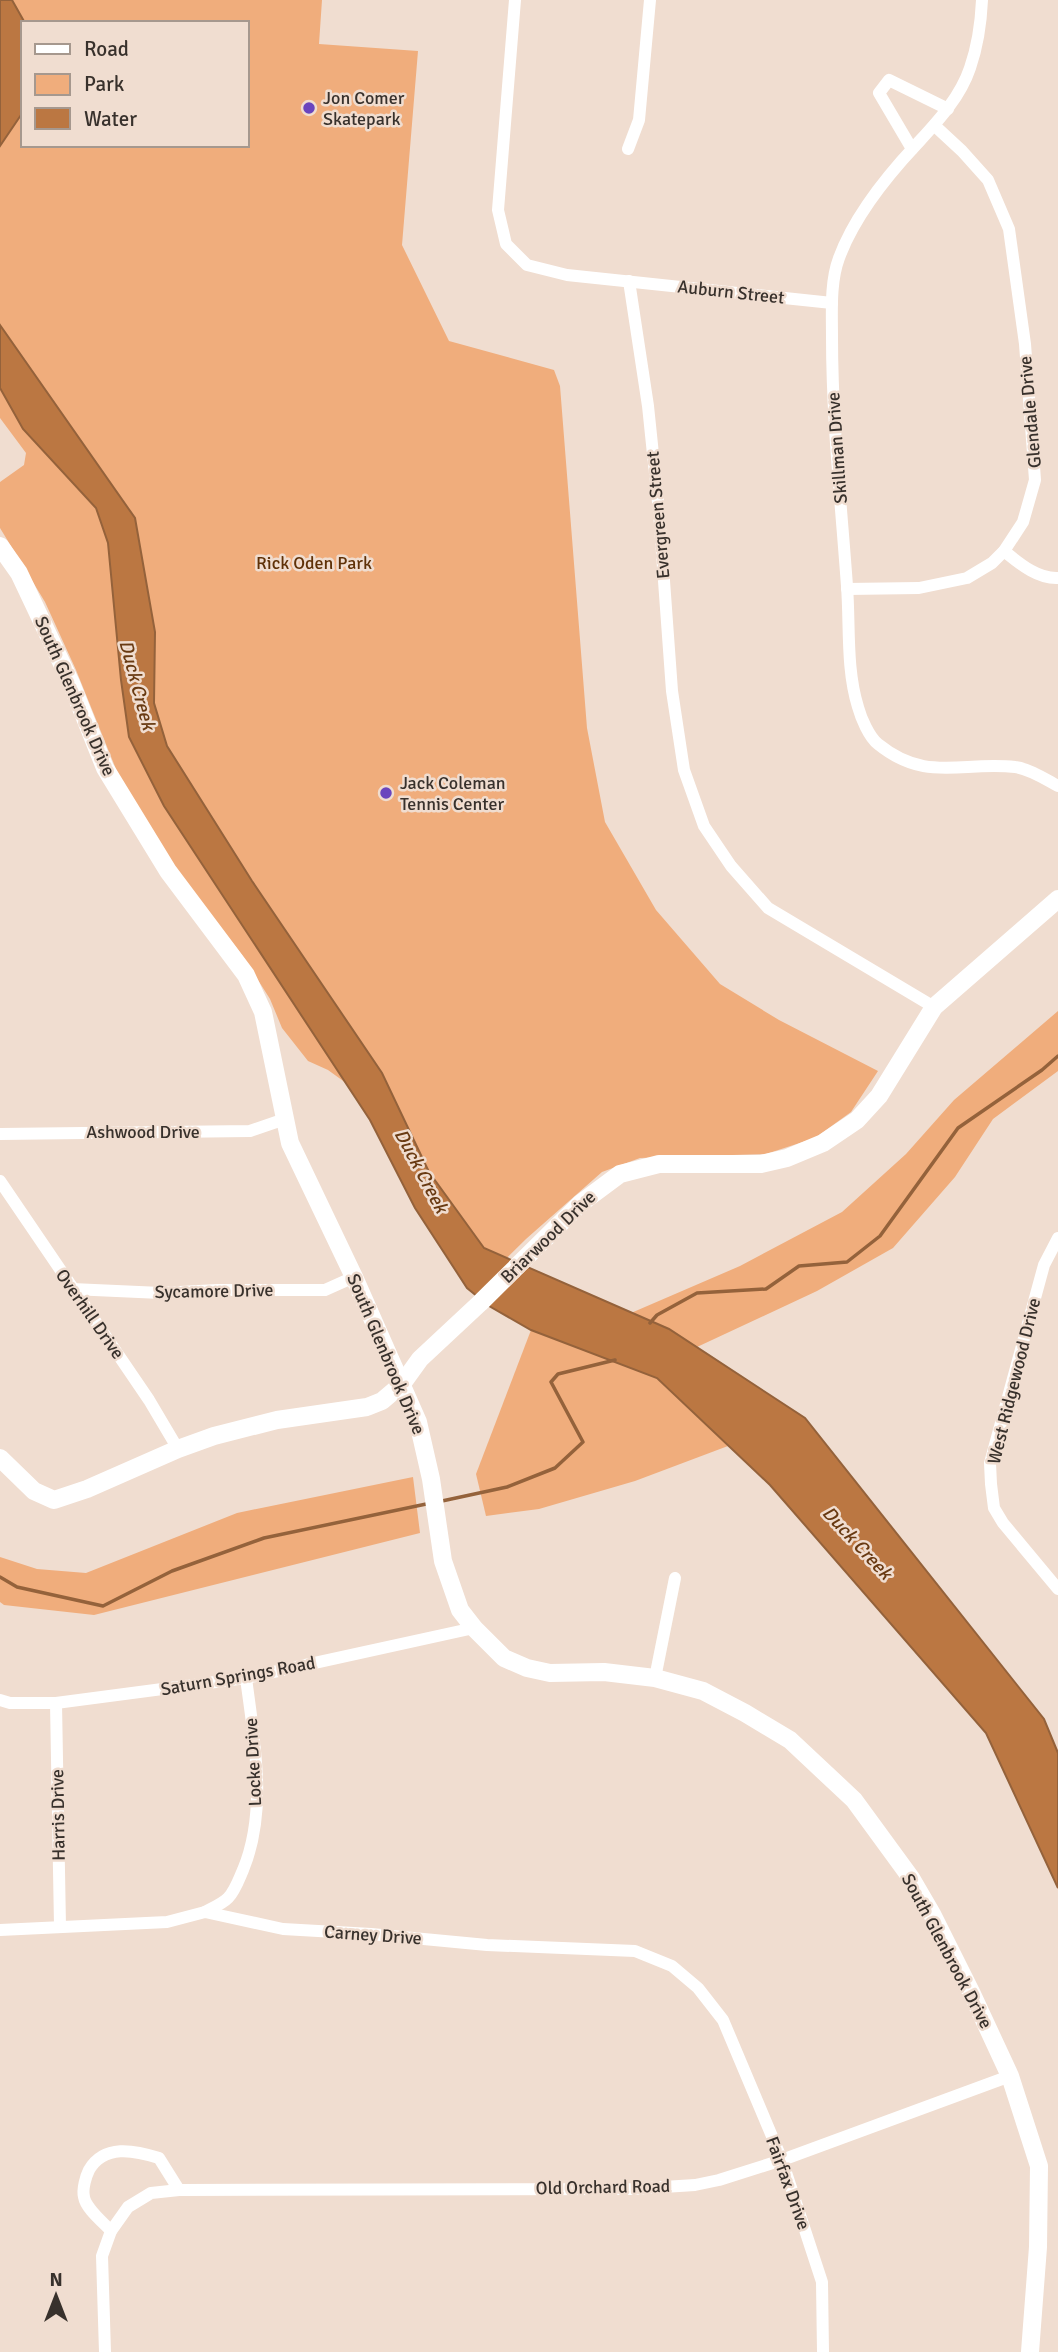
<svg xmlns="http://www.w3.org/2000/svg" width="1058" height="2352" viewBox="0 0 1058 2352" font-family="Signika,sans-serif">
	<rect width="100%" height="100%" fill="#f0ddd0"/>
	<g fill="#f0ad7c" fill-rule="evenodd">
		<path d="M 0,0 L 322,0 L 319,44 L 418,51 L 402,245 L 449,341 L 554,370 L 560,386 L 587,728 L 605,822 L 656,910 L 720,984 L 779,1020 L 878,1071 L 851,1112 L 815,1138 L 766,1154 L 640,1158 L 602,1172 L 526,1239 L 472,1292 L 467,1288 L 415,1208 L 370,1120 L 346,1083 L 328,1070 L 308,1061 L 282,1028 L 270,999 L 242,955 L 168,859 L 118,774 L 76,670 L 45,602 L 0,528 L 0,482 L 24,465 L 26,453 L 0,418 ZM 23,23 L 247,23 L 247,145 L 23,145 Z"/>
		<path d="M 1058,1011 L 1058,1071 L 993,1119 L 955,1177 L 893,1248 L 817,1291 L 697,1347 L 669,1329 L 631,1313 L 740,1266 L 842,1212 L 906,1154 L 954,1100 Z"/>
		<path d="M 531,1330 L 657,1378 L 728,1446 L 635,1481 L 539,1509 L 486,1516 L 476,1474 Z"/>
		<path d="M 413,1477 L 420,1533 L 94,1615 L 4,1605 L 0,1602 L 0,1557 L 37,1569 L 86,1573 L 237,1513 Z"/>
	</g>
	<g fill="#bb7742" stroke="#94623b" stroke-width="2">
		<path d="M 0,0 L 12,0 L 25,23 L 23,23 L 23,112 L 0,146 Z"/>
		<path d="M 0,325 L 135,518 L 155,632 L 154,703 L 167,746 L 252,881 L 382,1073 L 429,1172 L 484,1248 L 669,1329 L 805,1418 L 1044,1719 L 1058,1753 L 1058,1888 L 986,1733 L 770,1485 L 657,1378 L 531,1330 L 489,1306 L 467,1288 L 415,1208 L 370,1120 L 164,806 L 129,737 L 121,680 L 108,543 L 96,508 L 23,429 L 0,388 Z"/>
	</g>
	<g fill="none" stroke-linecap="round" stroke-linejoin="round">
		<g stroke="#94623b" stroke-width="3.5">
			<path d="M 650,1323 L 657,1315 L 697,1293 L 766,1289 L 799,1266 L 847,1262 L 880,1236 L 958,1128 L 1042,1070 L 1058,1056"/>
			<path d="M 442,1501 L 507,1487 L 555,1468 L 583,1442 L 551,1382 L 558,1374 L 615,1360"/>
			<path d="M 0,1577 L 17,1587 L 103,1606 L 172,1571 L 264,1538 L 431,1503"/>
		</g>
		<g stroke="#fff" stroke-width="12">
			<path d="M 515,0 L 498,210 L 506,244 L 527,265 L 567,275 L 832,303"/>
			<path d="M 982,0 C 981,23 978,45 970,68 C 960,98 937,122 916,145 C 886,177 854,217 839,258 C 830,282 832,312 832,337 C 832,420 841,503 847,586 C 850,626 846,668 858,707 C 861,718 869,737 878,744 C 926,783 961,761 1015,767 C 1030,769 1045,779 1058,786"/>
			<path d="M 628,149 L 639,120 L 650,0"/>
			<path d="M 912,149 L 879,93 L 889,80 L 948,109"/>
			<path d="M 629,281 L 648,406 L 659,512 L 672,691 L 684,770 L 704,826 L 731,866 L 768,908 L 934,1007"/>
			<path d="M 1004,551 C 1019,563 1037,579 1058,578"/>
			<path d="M 847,589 L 919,588 L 967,578 L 992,563 L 1004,551 L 1023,522 L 1035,480 L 1025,344 L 1009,229 L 988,180 L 962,151 L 935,126"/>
			<path d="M 0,1134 L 250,1131 L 285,1119"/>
			<path d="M 0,1181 L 149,1400 L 178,1449"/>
			<path d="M 1058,1238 L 1044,1265 L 990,1463 L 991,1484 L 994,1508 L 1003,1523 L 1058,1589"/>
			<path d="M 72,1289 L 161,1293 L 218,1290 L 325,1290 L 354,1277"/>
			<path d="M 655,1678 L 675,1578"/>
			<path d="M 0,1700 L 10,1703 L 56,1703 L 246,1678 L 474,1628"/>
			<path d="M 56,1703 L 60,1926"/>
			<path d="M 205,1912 C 212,1908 222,1904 228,1898 C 235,1891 239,1879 243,1870 C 268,1810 254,1740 246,1678"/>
			<path d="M 0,1930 L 167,1922 L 205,1912 L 283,1929 L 371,1934 L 487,1945 L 635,1951 L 672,1966 L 698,1988 L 723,2020 L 782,2160 L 822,2282 L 823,2352"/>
			<path d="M 111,2231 C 103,2222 86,2209 84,2197 C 82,2189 86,2176 89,2170 C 104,2144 134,2150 159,2158 L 179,2190"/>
			<path d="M 105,2352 L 102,2256 L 111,2231 L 128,2207 L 151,2193 L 179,2190 L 632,2189 L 695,2185 L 719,2180 L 782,2160 L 1010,2076"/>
		</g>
		<g stroke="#fff" stroke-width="18">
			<path d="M 0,546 L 19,573 L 71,683 L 105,768 L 168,871 L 246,975 L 263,1012 L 290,1143 L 354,1277 L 418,1422 L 431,1479 L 443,1561 L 460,1610 L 474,1628 L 504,1658 L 527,1668 L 550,1673 L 604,1672 L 655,1678 L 703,1691 L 745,1713 L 790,1740 L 854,1800 L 911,1878 L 932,1914 L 972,1994 L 1010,2076 L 1039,2166 L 1038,2247 L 1030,2352"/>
			<path d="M 0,1458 L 34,1491 L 54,1500 L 87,1489 L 178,1449 L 214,1436 L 277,1420 L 367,1407 L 382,1401 L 402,1384 L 420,1359 L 480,1303 L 581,1203 L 620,1174 L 659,1164 L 761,1164 L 787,1158 L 823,1143 L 857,1120 L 879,1096 L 934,1007 L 1058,899"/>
		</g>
	</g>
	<g fill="#6a45be" stroke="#f0ddd0" stroke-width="2.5">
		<circle cx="309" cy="108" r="7"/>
		<circle cx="386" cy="793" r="7"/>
	</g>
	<g text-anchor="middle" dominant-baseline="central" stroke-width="5" stroke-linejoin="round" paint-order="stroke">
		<g font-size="18" fill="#38312c" stroke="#f0ddd0" text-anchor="start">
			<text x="323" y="98">Jon Comer<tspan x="323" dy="21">Skatepark</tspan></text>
			<text x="400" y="783">Jack Coleman<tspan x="400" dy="21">Tennis Center</tspan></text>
		</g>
		<g font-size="18" fill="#38312c" stroke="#f0ddd0">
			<text transform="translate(731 292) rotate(6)">Auburn Street</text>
			<text transform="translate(1030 412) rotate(-95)">Glendale Drive</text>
			<text transform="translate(837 448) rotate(-94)">Skillman Drive</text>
			<text transform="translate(658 515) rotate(-95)">Evergreen Street</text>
			<text transform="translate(75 696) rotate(66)">South Glenbrook Drive</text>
			<text x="143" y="1132">Ashwood Drive</text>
			<text transform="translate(548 1237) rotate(-44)">Briarwood Drive</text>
			<text transform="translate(214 1291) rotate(-1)">Sycamore Drive</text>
			<text transform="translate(90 1314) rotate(55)">Overhill Drive</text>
			<text transform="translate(386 1354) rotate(67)">South Glenbrook Drive</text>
			<text transform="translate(1014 1381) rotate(-76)">West Ridgewood Drive</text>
			<text transform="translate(238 1676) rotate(-10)">Saturn Springs Road</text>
			<text transform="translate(253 1762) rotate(-93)">Locke Drive</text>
			<text transform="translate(58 1815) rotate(-91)">Harris Drive</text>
			<text transform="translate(373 1935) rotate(4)">Carney Drive</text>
			<text transform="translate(947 1951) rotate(62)">South Glenbrook Drive</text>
			<text transform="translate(788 2183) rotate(70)">Fairfax Drive</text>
			<text transform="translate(603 2187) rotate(-1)">Old Orchard Road</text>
		</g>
		<g font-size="18" fill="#5f3107" stroke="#f0ddd0">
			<text x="314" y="563">Rick Oden Park</text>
		</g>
		<g font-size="19" font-style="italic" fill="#693a12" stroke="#f0ddd0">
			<text transform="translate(137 685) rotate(75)">Duck Creek</text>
			<text transform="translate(421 1171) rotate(62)">Duck Creek</text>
			<text transform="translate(857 1543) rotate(47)">Duck Creek</text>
		</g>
	</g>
	<rect x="21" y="21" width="228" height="126" fill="#f0ddd0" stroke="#a6988e" stroke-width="2"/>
	<rect x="35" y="44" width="35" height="10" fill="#ffffff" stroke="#a6988e" stroke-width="2"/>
	<text x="84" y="56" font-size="21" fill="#38312c">Road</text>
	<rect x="35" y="74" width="35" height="21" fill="#f0ad7c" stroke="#a6988e" stroke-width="2"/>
	<text x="84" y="91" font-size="21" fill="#38312c">Park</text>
	<rect x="35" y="108" width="35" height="21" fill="#bb7742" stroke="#a6988e" stroke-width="2"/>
	<text x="84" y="126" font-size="21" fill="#38312c">Water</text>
	<g transform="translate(56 2296)" stroke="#f0ddd0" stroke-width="5" paint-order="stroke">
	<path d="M0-5L12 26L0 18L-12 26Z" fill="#38312c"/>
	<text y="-10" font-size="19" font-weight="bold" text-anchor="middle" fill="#38312c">N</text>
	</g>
</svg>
